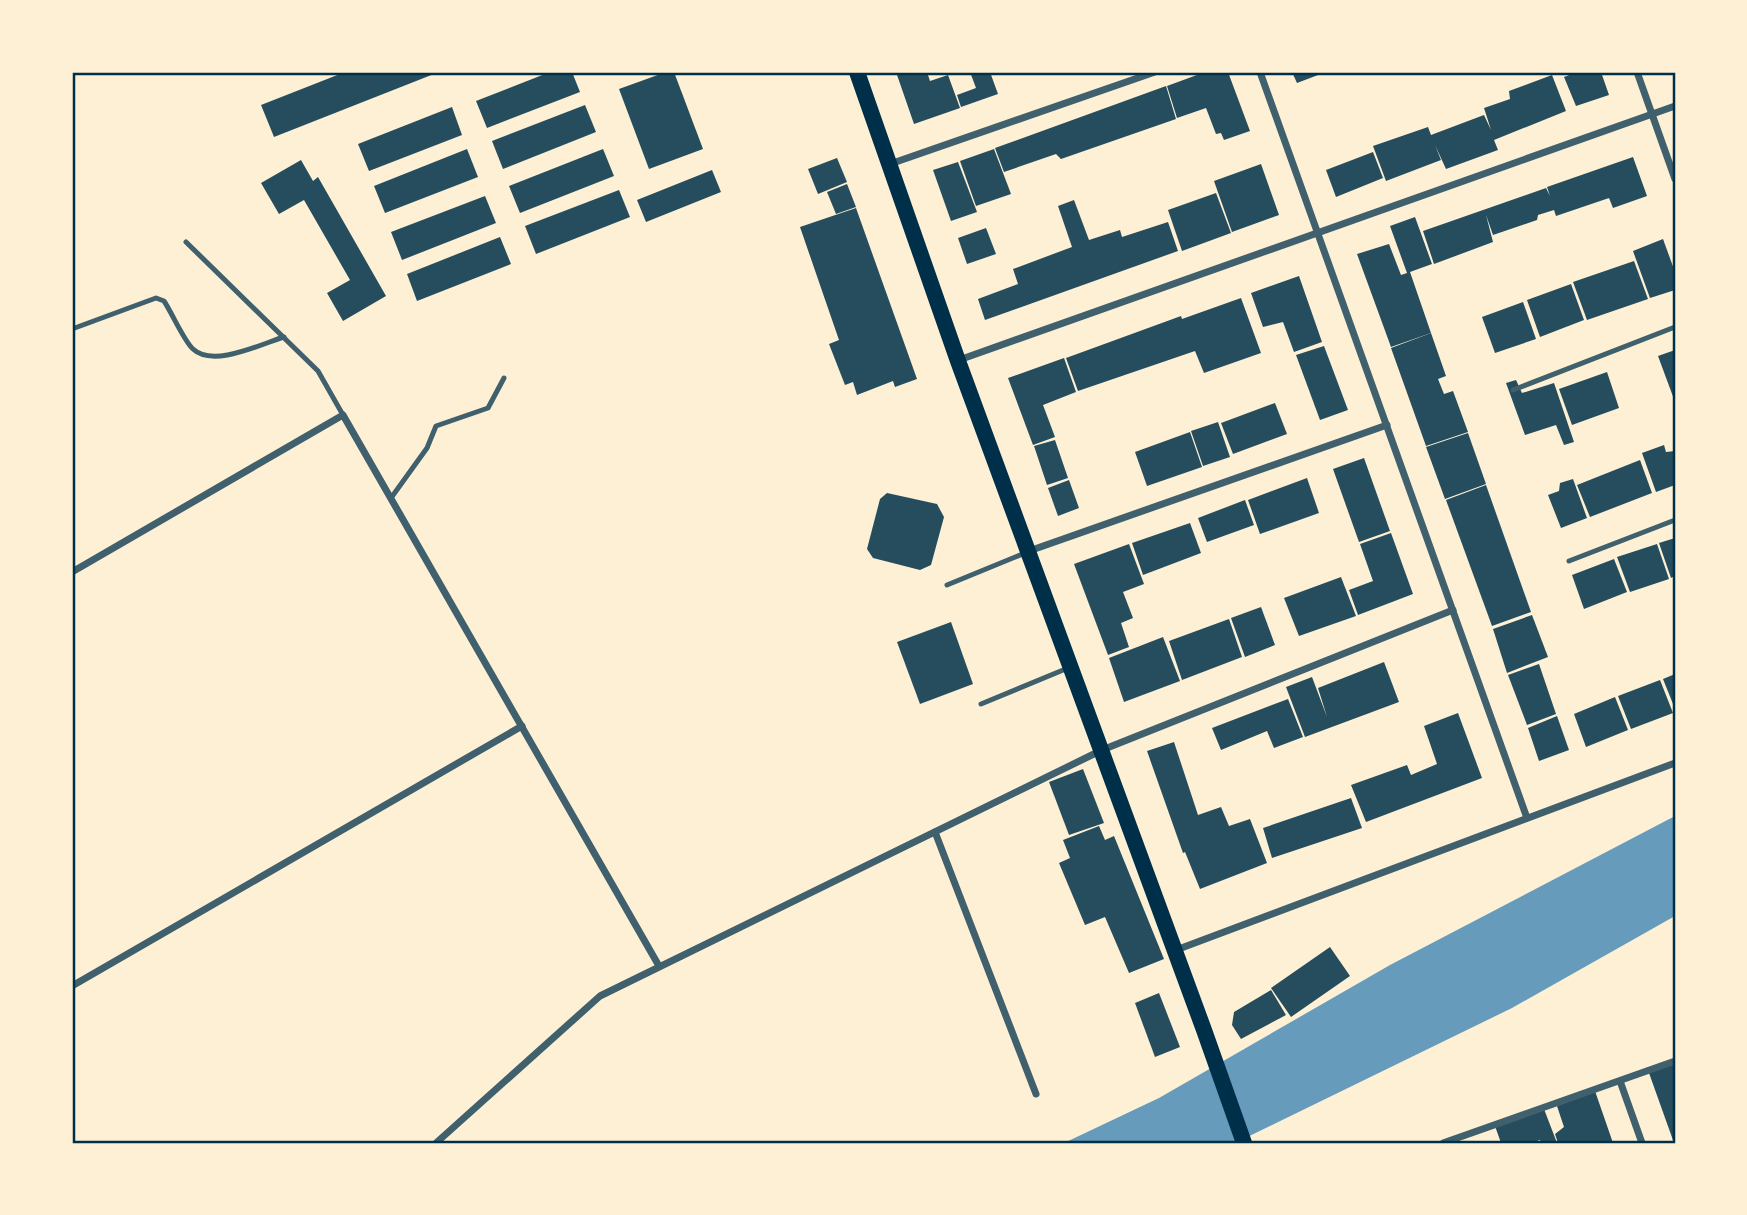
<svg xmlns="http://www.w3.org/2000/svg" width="1747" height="1215" viewBox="0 0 1747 1215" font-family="'PT Sans',sans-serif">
	<rect width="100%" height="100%" fill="#fdf0d5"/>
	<path fill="#669bbc" d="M 1675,816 L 1675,916 L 1512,1008 L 1235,1143 L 1064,1143 L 1159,1098 L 1390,965 Z"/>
	<g fill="#264d5e">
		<path d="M 345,72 L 439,72 L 274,137 L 261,105 Z"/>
		<path d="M 550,72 L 572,72 L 580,92 L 487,128 L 476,101 Z"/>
		<path d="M 666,72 L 674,72 L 703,149 L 649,169 L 619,89 Z"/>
		<path d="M 896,72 L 927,72 L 930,81 L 948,75 L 960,108 L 914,124 Z"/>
		<path d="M 970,72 L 990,72 L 998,94 L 961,107 L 957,95 L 976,88 Z"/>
		<path d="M 1205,72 L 1228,72 L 1250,131 L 1224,140 L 1221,133 L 1216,134 L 1206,108 L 1177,118 L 1167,86 Z"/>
		<path d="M 1292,72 L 1326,72 L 1297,83 Z"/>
		<path d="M 1577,72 L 1601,72 L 1609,95 L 1576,106 L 1564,77 Z"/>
		<path d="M 1552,75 L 1566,111 L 1494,140 L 1498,150 L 1446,169 L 1435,145 L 1441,160 L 1386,181 L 1373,146 L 1428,127 L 1431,135 L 1484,115 L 1491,130 L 1484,108 L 1510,99 L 1509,91 Z"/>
		<path d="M 1166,86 L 1176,119 L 1061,159 L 1056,154 L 1004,172 L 995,148 Z"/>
		<path d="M 585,105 L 596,132 L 503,169 L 492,141 Z"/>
		<path d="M 452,107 L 462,135 L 369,171 L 358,144 Z"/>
		<path d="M 467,149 L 478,177 L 385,213 L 374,186 Z"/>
		<path d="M 603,149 L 614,176 L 520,213 L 509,186 Z"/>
		<path d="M 994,149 L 1011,194 L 976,206 L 960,161 Z"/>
		<path d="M 1373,152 L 1383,178 L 1336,197 L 1326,170 Z"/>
		<path d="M 1633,157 L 1647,196 L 1613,208 L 1609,198 L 1556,216 L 1554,210 L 1538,215 L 1537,220 L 1493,235 L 1486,215 L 1493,242 L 1434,264 L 1423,231 L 1546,188 L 1550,196 L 1547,187 Z"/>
		<path d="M 837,158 L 847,182 L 818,194 L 808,169 Z"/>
		<path d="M 301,160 L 313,181 L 318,177 L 386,296 L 343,321 L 327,293 L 350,280 L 304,200 L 279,214 L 261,183 Z"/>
		<path d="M 958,162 L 977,212 L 951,221 L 933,170 Z"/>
		<path d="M 1261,164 L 1279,215 L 1232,232 L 1214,181 Z"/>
		<path d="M 712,170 L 721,192 L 646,222 L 637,200 Z"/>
		<path d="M 847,184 L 856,207 L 836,214 L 827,192 Z"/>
		<path d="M 619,190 L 630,217 L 536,254 L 525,226 Z"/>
		<path d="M 1216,193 L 1231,233 L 1182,251 L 1168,210 Z"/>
		<path d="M 485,196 L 496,223 L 402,260 L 391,232 Z"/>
		<path d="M 1074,200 L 1089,240 L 1120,230 L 1122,237 L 1168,222 L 1178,251 L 985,320 L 978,299 L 1018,284 L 1013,269 L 1072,247 L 1058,206 Z"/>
		<path d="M 856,208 L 917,379 L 895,387 L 893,381 L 857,395 L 853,382 L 845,385 L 829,344 L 839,340 L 800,227 Z"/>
		<path d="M 1415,217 L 1432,264 L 1410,272 L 1431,333 L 1391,347 L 1357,254 L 1389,244 L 1401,275 L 1407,273 L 1390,226 Z"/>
		<path d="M 986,228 L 996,254 L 967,264 L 958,238 Z"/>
		<path d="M 500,237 L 511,264 L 417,301 L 407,274 Z"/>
		<path d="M 1663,239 L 1675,272 L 1675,290 L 1650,298 L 1633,251 Z"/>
		<path d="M 1634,261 L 1648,299 L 1587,320 L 1573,282 Z"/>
		<path d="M 1299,276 L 1322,342 L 1294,352 L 1283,322 L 1263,327 L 1251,293 Z"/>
		<path d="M 1571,284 L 1584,320 L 1540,337 L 1527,300 Z"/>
		<path d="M 1241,298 L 1261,353 L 1204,373 L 1195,351 L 1078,391 L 1066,358 L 1181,316 L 1182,319 Z"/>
		<path d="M 1523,302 L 1536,339 L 1495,353 L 1482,317 Z"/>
		<path d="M 1431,333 L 1446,376 L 1438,379 L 1444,394 L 1453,391 L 1468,432 L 1426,446 L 1391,348 Z"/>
		<path d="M 1324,346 L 1348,410 L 1320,420 L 1296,355 Z"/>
		<path d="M 1675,350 L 1675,402 L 1658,356 Z"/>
		<path d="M 1064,358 L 1076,392 L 1043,405 L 1055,437 L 1033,445 L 1008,378 Z"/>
		<path d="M 1607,372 L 1619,408 L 1572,425 L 1559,389 Z"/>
		<path d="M 1516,380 L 1522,393 L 1554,383 L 1574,442 L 1564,445 L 1556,425 L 1525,435 L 1506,383 Z"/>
		<path d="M 1275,403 L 1287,434 L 1233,454 L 1221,423 Z"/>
		<path d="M 1218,422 L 1230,457 L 1203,466 L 1191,431 Z"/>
		<path d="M 1190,432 L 1202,467 L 1147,486 L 1135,452 Z"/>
		<path d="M 1468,433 L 1486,484 L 1445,499 L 1426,447 Z"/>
		<path d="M 1055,440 L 1068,478 L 1047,485 L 1034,446 Z"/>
		<path d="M 1664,445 L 1666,452 L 1675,451 L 1675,485 L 1656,492 L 1642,453 Z"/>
		<path d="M 1364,458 L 1390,531 L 1359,542 L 1333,469 Z"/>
		<path d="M 1640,460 L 1652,493 L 1590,517 L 1577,485 Z"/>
		<path d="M 1307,478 L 1319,513 L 1260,534 L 1248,500 Z"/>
		<path d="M 1573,479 L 1587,518 L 1561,528 L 1548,495 L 1559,491 L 1560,483 Z"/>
		<path d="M 1069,480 L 1079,508 L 1058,516 L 1048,488 Z"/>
		<path d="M 1486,485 L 1531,612 L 1492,626 L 1446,500 Z"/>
		<path d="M 887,493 L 937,504 L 944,517 L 931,565 L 920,570 L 873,558 L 867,549 L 880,499 Z"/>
		<path d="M 1245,500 L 1254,525 L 1207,542 L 1198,518 Z"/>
		<path d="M 1190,523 L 1201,553 L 1143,575 L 1132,543 Z"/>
		<path d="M 1391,533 L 1413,594 L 1358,615 L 1349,590 L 1373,581 L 1360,544 Z"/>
		<path d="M 1675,538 L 1675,576 L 1671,578 L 1659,543 Z"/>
		<path d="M 1129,544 L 1144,584 L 1123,592 L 1133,618 L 1121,623 L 1129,647 L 1108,655 L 1074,564 Z"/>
		<path d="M 1657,544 L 1669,579 L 1630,592 L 1617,557 Z"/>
		<path d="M 1614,559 L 1627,592 L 1584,609 L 1572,575 Z"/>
		<path d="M 1341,577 L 1356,616 L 1299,636 L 1284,598 Z"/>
		<path d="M 1261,607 L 1275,645 L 1245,657 L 1231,618 Z"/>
		<path d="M 1532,615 L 1548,657 L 1507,673 L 1493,629 Z"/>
		<path d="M 1229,619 L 1242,657 L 1182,680 L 1169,641 Z"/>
		<path d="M 951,622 L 973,684 L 920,704 L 897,642 Z"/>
		<path d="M 1163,637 L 1180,681 L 1124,702 L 1109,658 Z"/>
		<path d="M 1384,662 L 1399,702 L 1305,737 L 1286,687 L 1312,677 L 1327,717 L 1318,688 Z"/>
		<path d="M 1539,664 L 1556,714 L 1527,725 L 1508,675 Z"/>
		<path d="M 1675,674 L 1675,709 L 1663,679 Z"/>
		<path d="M 1660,680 L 1673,713 L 1631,729 L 1618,696 Z"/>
		<path d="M 1615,697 L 1628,730 L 1586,747 L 1574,714 Z"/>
		<path d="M 1288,699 L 1303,737 L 1274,748 L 1267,731 L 1221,750 L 1212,728 Z"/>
		<path d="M 1458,713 L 1482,778 L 1366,822 L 1351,785 L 1407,765 L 1411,775 L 1437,764 L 1424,726 Z"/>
		<path d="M 1557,716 L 1569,750 L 1539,761 L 1528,728 Z"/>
		<path d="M 1174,742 L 1198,815 L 1221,807 L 1229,826 L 1250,819 L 1267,863 L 1200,889 L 1185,852 L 1183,853 L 1147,751 Z"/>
		<path d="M 1083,769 L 1104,823 L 1069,835 L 1049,782 Z"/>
		<path d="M 1351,798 L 1362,828 L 1272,858 L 1263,828 Z"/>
		<path d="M 1099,826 L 1105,840 L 1114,836 L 1164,959 L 1129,973 L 1105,917 L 1085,925 L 1059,863 L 1070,858 L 1063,840 Z"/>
		<path d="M 1330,947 L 1350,976 L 1291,1017 L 1271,988 Z"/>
		<path d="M 1271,990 L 1286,1015 L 1241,1039 L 1232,1025 L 1234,1012 Z"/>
		<path d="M 1159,993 L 1180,1047 L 1155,1057 L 1135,1003 Z"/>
		<path d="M 1675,1064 L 1675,1143 L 1674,1143 L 1649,1073 Z"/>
		<path d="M 1595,1091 L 1613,1143 L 1558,1143 L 1555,1134 L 1564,1127 L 1557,1106 Z"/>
		<path d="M 1544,1109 L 1557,1143 L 1541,1143 L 1540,1140 L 1531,1143 L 1501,1143 L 1495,1126 Z"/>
	</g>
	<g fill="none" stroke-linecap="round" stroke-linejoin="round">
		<g stroke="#3f606c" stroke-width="5">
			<path d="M 186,242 L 318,371 L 343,415"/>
			<path d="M 72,329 L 156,298 L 164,301 C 172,313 184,341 193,349 C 213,368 261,344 284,337"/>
			<path d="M 1513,390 L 1675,327"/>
			<path d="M 391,498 L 427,448 L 436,426 L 488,408 L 504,378"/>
			<path d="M 1569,561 L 1675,520"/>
			<path d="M 947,585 L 1025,553"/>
			<path d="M 981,704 L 1068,668"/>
		</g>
		<g stroke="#3f606c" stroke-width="7">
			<path d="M 1260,72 L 1527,818"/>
			<path d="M 1637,72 L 1675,179"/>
			<path d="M 890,164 L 1155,72"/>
			<path d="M 959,360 L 1675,106"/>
			<path d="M 1029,551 L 1387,425"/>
			<path d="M 72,572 L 343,415 L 659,966"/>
			<path d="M 935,832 L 1036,1094"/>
			<path d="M 1176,950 L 1675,763"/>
			<path d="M 72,986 L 522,726"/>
			<path d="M 1620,1081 L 1642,1143"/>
			<path d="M 436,1143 L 600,996 L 1102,750 L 1453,610"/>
			<path d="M 1443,1143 L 1675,1061"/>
		</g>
		<path stroke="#003049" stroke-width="16" d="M 857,72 L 958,361 L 1204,1030 L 1244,1143"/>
	</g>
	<rect width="1747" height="1215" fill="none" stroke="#fdf0d5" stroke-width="147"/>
	<rect x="74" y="74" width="1600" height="1068" fill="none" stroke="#003049" stroke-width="2.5"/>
</svg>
